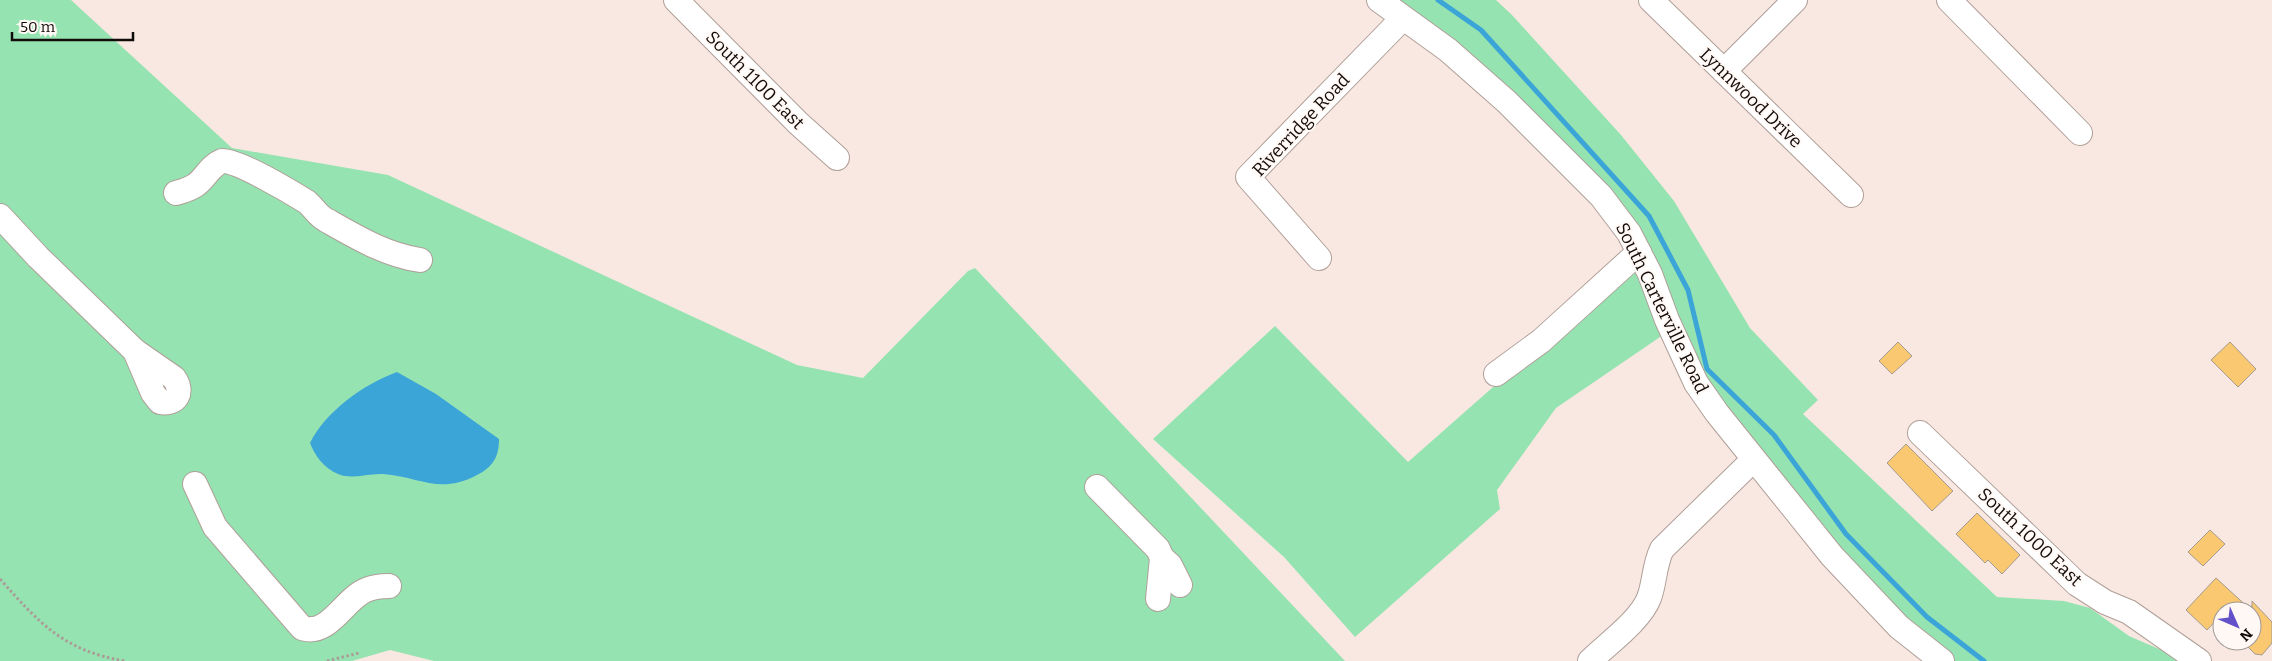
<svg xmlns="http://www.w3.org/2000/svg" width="2272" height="661" viewBox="0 0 2272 661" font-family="Bitter,serif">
	<rect width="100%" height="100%" fill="#f9e8e1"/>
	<g fill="#96e3b2">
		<path d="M 0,0 L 71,0 L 232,148 L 388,175 L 797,365 L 863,378 L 968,271 L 975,268 L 1345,661 L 434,661 L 390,650 L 352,661 L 0,661 Z"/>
		<path d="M 1391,0 L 1496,0 L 1512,15 L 1621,135 L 1674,201 L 1750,328 L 1818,400 L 1803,414 L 1997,597 L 2064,601 L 2090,608 L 2129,636 L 2173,655 L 2181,661 L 1953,661 L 1889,607 L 1793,497 L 1718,400 L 1690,355 L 1632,221 Z"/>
		<path d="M 1634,263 L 1663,335 L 1556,408 L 1497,490 L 1500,509 L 1355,637 L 1284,557 L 1153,439 L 1275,326 L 1408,462 Z"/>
	</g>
	<path fill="#3ca5d8" d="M 397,372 L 436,394 L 499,439 C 499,457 493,467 477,475 C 439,495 421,477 383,474 C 367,473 353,480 338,474 C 324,468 315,456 310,443 C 326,411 364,384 397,372 Z"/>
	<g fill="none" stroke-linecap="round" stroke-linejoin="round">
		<path stroke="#3ca5d8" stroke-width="5" d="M 1438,0 L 1481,30 L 1649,216 L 1688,290 L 1707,369 L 1774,435 L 1846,534 L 1927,617 L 1984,661"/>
	</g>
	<g fill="#fac870" stroke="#a39b8e">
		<path d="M 1898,342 L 1912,356 L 1892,374 L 1879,361 Z"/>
		<path d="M 2230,342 L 2256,369 L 2238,387 L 2211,360 Z"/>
		<path d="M 1906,444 L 1953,491 L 1932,511 L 1887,463 Z"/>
		<path d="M 1977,513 L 2020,555 L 2002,574 L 1988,560 L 1985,563 L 1956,534 Z"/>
		<path d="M 2210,530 L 2225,544 L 2203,566 L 2188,552 Z"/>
		<path d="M 2216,578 L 2252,611 L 2222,611 L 2222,614 L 2207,630 L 2186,610 Z"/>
		<path d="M 2252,601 L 2272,622 L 2272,643 L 2262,655 L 2255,654 L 2242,641 L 2252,641 Z"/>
	</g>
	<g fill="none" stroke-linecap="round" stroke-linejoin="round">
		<defs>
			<g id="minor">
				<path d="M 676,0 L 798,123 L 837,158"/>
				<path d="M 1379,0 L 1448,50 L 1507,102 L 1601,196 L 1629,233 L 1650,274 L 1667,320 L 1696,383 L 1717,413 L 1832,556 L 1899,627 L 1942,661"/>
				<path d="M 1651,0 L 1851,195"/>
				<path d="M 1949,0 L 2080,133"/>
				<path d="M 1724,71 L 1795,0"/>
				<path d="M 176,193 C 183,191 191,189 197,184 C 205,178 211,165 222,161 C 234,158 294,194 307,202 C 314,208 318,216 326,220 C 356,237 386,255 420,260"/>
				<path d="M 0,216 L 38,257 L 135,351 L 174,378 C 184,392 177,405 160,402 L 153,393 L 135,351"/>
				<path d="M 1319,258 L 1248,177 L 1403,18"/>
				<path d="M 1496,374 L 1541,341 L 1639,252"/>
				<path d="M 1920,433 L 2077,584 L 2105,602 L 2129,612 L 2199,661"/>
				<path d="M 195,484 L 215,527 L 302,628 C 329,637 344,599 366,590 C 373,587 382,586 389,586"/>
				<path d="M 1097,487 L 1158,549 L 1162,558 L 1158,599"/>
				<path d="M 1162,558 L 1170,565 L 1180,585"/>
				<path d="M 1590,661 C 1607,644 1640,621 1649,598 C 1655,582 1654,565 1662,549 L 1753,460"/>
			</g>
		</defs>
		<use href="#minor" stroke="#af9f98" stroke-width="26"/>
		<g stroke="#aa9d97" stroke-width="3" stroke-dasharray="2.5 2.5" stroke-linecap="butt">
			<path d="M 0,579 C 39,623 64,651 125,661"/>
			<path d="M 327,661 L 359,653"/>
		</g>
		<use href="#minor" stroke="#fff" stroke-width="24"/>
	</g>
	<g text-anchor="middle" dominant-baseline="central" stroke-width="4" stroke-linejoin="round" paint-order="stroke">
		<g font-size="18" fill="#110c09" stroke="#fff8f5">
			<text transform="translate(755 80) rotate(45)">South 1100 East</text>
			<text transform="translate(1751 98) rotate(44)">Lynnwood Drive</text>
			<text transform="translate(1301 125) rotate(-47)">Riverridge Road</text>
			<text transform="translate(1662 308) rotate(64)">South Carterville Road</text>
			<text transform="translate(2030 537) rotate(43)">South 1000 East</text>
		</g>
	</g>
	<g transform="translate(2237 626) rotate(135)"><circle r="24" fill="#fff8f5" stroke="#a09a97"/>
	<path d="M0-4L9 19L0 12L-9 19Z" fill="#6351ca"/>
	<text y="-8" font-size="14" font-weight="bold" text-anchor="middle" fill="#110c09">N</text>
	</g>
	<path d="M12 32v8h121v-8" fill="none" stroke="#110c09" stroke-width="2.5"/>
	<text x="20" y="32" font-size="15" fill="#110c09" stroke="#fff8f5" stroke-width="4" paint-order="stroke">50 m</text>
</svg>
